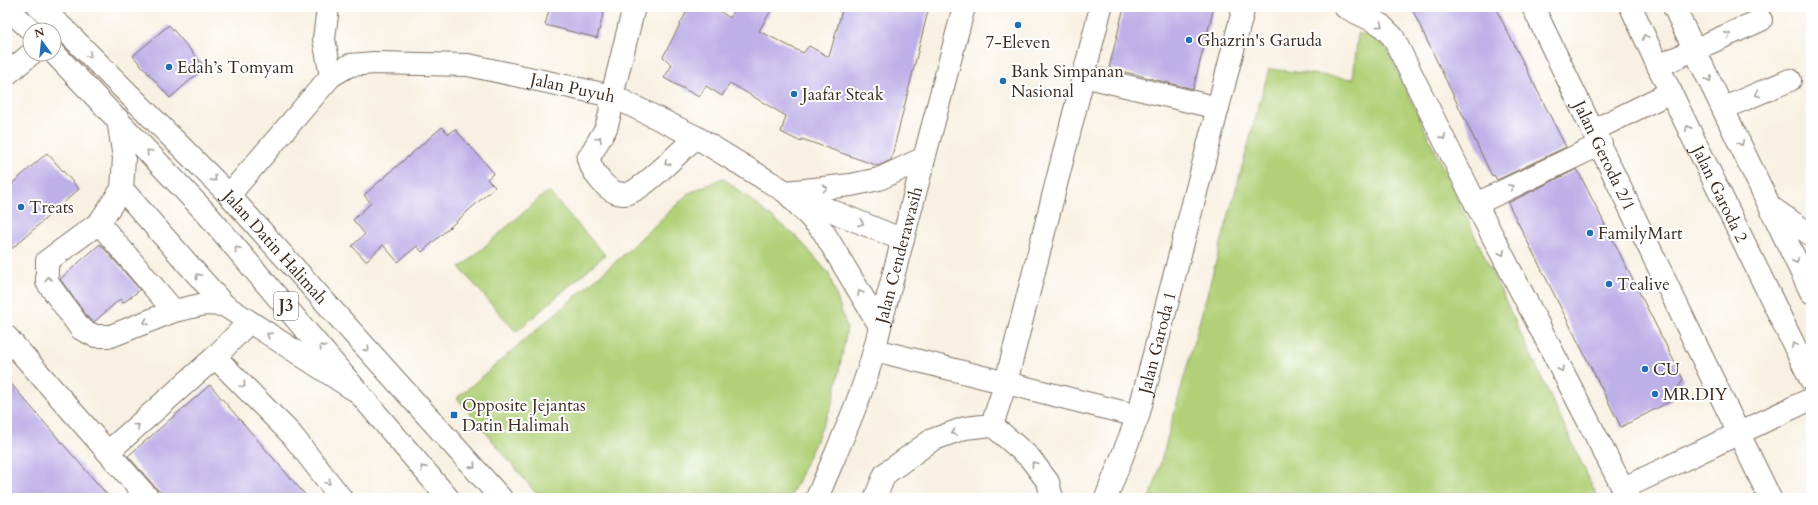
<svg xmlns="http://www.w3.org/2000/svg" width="1818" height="505" viewBox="0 0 1818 505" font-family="Cardo,serif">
	<rect width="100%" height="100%" fill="#fff"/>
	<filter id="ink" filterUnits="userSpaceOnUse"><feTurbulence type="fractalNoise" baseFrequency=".025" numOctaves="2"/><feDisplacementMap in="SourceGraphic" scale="8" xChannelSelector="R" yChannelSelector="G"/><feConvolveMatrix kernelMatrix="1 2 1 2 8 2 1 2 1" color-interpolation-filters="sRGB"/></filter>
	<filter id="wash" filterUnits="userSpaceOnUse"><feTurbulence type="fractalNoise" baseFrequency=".012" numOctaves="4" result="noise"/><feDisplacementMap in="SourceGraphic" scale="16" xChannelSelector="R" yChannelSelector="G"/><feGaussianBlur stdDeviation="0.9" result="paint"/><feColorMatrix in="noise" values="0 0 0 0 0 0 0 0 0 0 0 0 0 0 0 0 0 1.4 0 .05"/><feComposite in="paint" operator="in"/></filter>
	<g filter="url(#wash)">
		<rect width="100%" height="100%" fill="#f8f0e2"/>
		<g fill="#b1d077" stroke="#767d4a">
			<path d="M 1358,33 L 1383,40 L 1598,498 L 1149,498 L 1155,483 L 1269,69 L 1353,79 Z"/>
			<path d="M 723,178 L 798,238 L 829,274 L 847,328 L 833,403 L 790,498 L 540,498 L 457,398 L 620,258 L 689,193 Z"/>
			<path d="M 548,191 L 605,255 L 516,332 L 460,268 Z"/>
		</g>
		<g id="blocks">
			<g fill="#bdafe7">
				<path d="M 550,7 L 605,7 L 597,38 L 545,25 Z"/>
				<path d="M 689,7 L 713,7 L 730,18 L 735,7 L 773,7 L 759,31 L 803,53 L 809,46 L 829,57 L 843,7 L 929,7 L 891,160 L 878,166 L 802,139 L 801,142 L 781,132 L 786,116 L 730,83 L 722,96 L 706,86 L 699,97 L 664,78 L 672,65 L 663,57 Z"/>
				<path d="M 1124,7 L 1214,7 L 1193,89 L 1109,68 Z"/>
				<path d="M 1411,7 L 1495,7 L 1566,147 L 1497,180 L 1494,175 L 1492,176 Z"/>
				<path d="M 169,25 L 205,67 L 170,98 L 133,56 Z"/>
				<path d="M 442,127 L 449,134 L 455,129 L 494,173 L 487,179 L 495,187 L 422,252 L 417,246 L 398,262 L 383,245 L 366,261 L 352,246 L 365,234 L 353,220 L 371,203 L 364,195 Z"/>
				<path d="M 47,153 L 79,189 L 7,253 L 7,188 Z"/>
				<path d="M 1577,169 L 1683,379 L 1671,401 L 1621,427 L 1508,203 Z"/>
				<path d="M 100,244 L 140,290 L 123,303 L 120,299 L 94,322 L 89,319 L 60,279 Z"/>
				<path d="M 7,379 L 69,451 L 110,498 L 7,498 Z"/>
				<path d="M 210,385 L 274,459 L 308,498 L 165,498 L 128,456 Z"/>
			</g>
		</g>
	</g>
	<g filter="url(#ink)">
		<use href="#blocks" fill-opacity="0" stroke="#7d6f63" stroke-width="1"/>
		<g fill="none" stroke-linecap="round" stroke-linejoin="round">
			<defs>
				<g id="minor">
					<path d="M 328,7 L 324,39 L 331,76"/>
					<path d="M 634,7 L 612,96 L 610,114 L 606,128 L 588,159 C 594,174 607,194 624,194 C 640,194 683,148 696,137"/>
					<path d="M 1345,7 L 1380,24 L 1393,37 L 1476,204 L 1628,498"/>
					<path id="s1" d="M 1533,7 L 1770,498"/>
					<path id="s2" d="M 1631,7 L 1658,66 L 1811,380"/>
					<path d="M 1674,7 L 1811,292"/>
					<path d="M 1658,66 L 1761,20"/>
					<path d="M 7,74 L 31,54"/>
					<path d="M 1084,76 L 1218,108"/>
					<path d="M 1724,108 L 1790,80"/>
					<path d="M 118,119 L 124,158 L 122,189 L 99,223 L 47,261 L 47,282 L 81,329 L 95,336 L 111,336 L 174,311 L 205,304 L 224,305"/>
					<path d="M 1594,130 L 1671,92"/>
					<path d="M 122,189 L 224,305 L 353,389"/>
					<path id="s3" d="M 229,195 L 331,76 L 350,65 L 374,63 L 468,65 L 612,96 L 696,137 L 786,192 L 823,231 L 880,326"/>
					<path d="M 793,195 L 903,240"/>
					<path d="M 1476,204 L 1601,144"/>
					<path d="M 1772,208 L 1811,235"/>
					<path d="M 99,223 L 174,311"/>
					<path d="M 7,337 L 148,498"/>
					<path d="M 875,350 L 1138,416"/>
					<path d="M 215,357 L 292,435 L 341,498"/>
					<path d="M 992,425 L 1006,382 L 1101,7"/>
					<path d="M 108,452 L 215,357 L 249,322"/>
					<path d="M 1624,488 L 1811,399"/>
					<path d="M 875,498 L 885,474 L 932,440 L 965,428 L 992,425 L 1030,458 L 1048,482 L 1052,498"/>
					<path id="s4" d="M 1106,498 L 1138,416 L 1244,7"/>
				</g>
				<g id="major">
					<path id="s5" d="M 39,7 L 62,27 L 229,195 L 501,498"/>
					<path d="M 7,8 L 31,30"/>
					<path d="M 54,53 L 207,214 L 448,498"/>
					<path d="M 786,192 L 851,185 L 879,179 L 924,158"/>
					<path id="s6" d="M 817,498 C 840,442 868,386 880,326 L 964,7"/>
				</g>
			</defs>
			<use href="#minor" stroke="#7d6f63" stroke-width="24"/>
			<use href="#major" stroke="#7d6f63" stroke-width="24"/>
			<use href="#minor" stroke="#fff" stroke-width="22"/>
			<use href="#major" stroke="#fff" stroke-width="22"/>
		</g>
		<defs><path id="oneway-chevron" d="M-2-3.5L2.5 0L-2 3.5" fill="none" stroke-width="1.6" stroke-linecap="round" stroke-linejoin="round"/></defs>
		<g stroke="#a79f9a">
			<use href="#oneway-chevron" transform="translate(1380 25) rotate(37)"/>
			<use href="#oneway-chevron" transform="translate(1728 35) rotate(-24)"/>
			<use href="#oneway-chevron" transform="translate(1645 37) rotate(-114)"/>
			<use href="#oneway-chevron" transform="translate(89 55) rotate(45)"/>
			<use href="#oneway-chevron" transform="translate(1709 79) rotate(63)"/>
			<use href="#oneway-chevron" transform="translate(1757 94) rotate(157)"/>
			<use href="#oneway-chevron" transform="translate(1688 128) rotate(-116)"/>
			<use href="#oneway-chevron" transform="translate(1443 137) rotate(64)"/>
			<use href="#oneway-chevron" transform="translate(599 139) rotate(-58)"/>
			<use href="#oneway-chevron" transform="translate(1741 143) rotate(65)"/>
			<use href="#oneway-chevron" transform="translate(149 152) rotate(-133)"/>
			<use href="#oneway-chevron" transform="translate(667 163) rotate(137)"/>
			<use href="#oneway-chevron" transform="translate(214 179) rotate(46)"/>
			<use href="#oneway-chevron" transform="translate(1511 187) rotate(-26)"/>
			<use href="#oneway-chevron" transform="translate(825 188) rotate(-7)"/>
			<use href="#oneway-chevron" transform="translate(861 223) rotate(22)"/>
			<use href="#oneway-chevron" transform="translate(237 249) rotate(-131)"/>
			<use href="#oneway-chevron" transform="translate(1502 253) rotate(63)"/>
			<use href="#oneway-chevron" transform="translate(1796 261) rotate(65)"/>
			<use href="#oneway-chevron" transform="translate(198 276) rotate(-131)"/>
			<use href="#oneway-chevron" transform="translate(48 279) rotate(-104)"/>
			<use href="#oneway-chevron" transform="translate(860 293) rotate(-121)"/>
			<use href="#oneway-chevron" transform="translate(146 322) rotate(159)"/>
			<use href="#oneway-chevron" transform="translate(269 335) rotate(-146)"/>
			<use href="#oneway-chevron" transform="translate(1794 345) rotate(-116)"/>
			<use href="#oneway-chevron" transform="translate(322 347) rotate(-131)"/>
			<use href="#oneway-chevron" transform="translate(367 349) rotate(48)"/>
			<use href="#oneway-chevron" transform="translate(1561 369) rotate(63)"/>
			<use href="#oneway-chevron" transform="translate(243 385) rotate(46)"/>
			<use href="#oneway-chevron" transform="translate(137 426) rotate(-42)"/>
			<use href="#oneway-chevron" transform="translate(954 433) rotate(160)"/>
			<use href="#oneway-chevron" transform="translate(1034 464) rotate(-129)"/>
			<use href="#oneway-chevron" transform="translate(473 466) rotate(48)"/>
			<use href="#oneway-chevron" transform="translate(423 468) rotate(-129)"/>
			<use href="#oneway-chevron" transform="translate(328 482) rotate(52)"/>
		</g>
	</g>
	<g fill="#1f6fb2" stroke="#fff" stroke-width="1.5">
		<circle cx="1018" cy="25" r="4"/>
		<circle cx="1189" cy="40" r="4"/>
		<circle cx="169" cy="67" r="4"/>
		<circle cx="1003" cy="81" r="4"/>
		<circle cx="794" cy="94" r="4"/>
		<circle cx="21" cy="207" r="4"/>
		<circle cx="1590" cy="233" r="4"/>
		<circle cx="1609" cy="284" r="4"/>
		<circle cx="1645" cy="369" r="4"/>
		<circle cx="1655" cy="394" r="4"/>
		<rect x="450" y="411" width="8" height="8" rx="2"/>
	</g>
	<g text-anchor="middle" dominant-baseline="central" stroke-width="4" stroke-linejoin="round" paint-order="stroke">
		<rect fill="#fff" stroke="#766a62" stroke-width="1" x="274" y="292" width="24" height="28" rx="3"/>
		<g font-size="16" font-weight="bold" fill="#3b2a1e">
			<text x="286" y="306">J3</text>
		</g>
		<g font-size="17" fill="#3b2a1e" stroke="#fff" text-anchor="start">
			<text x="1197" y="40">Ghazrin's Garuda</text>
			<text x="1018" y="42" text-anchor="middle">7-Eleven</text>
			<text x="177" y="67">Edah’s Tomyam</text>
			<text x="1011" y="71">Bank Simpanan<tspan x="1011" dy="20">Nasional</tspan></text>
			<text x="802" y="94">Jaafar Steak</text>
			<text x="29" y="207">Treats</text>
			<text x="1598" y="233">FamilyMart</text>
			<text x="1617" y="284">Tealive</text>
			<text x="1653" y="369">CU</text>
			<text x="1663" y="394">MR.DIY</text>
			<text x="462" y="405">Opposite Jejantas<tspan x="462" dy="20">Datin Halimah</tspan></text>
		</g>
		<g font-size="17" fill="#3b2a1e" stroke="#fff">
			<text stroke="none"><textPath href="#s3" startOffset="404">Jalan Puyuh</textPath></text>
			<text stroke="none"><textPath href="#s1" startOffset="165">Jalan Geroda 2/1</textPath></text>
			<text stroke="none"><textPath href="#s2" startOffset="207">Jalan Garoda 2</textPath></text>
			<text stroke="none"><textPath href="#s5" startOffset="337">Jalan Datin Halimah</textPath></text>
			<text stroke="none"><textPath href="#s6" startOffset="257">Jalan Cenderawasih</textPath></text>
			<text stroke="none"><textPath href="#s4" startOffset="164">Jalan Garoda 1</textPath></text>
		</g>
	</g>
	<rect width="1818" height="505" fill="none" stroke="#fff" stroke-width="24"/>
	<g transform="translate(42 42) rotate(345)"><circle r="19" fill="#ffffff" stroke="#b1aaa5"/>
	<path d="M0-3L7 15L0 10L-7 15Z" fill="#1f6fb2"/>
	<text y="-6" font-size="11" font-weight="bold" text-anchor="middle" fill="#3b2a1e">N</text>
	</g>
</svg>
